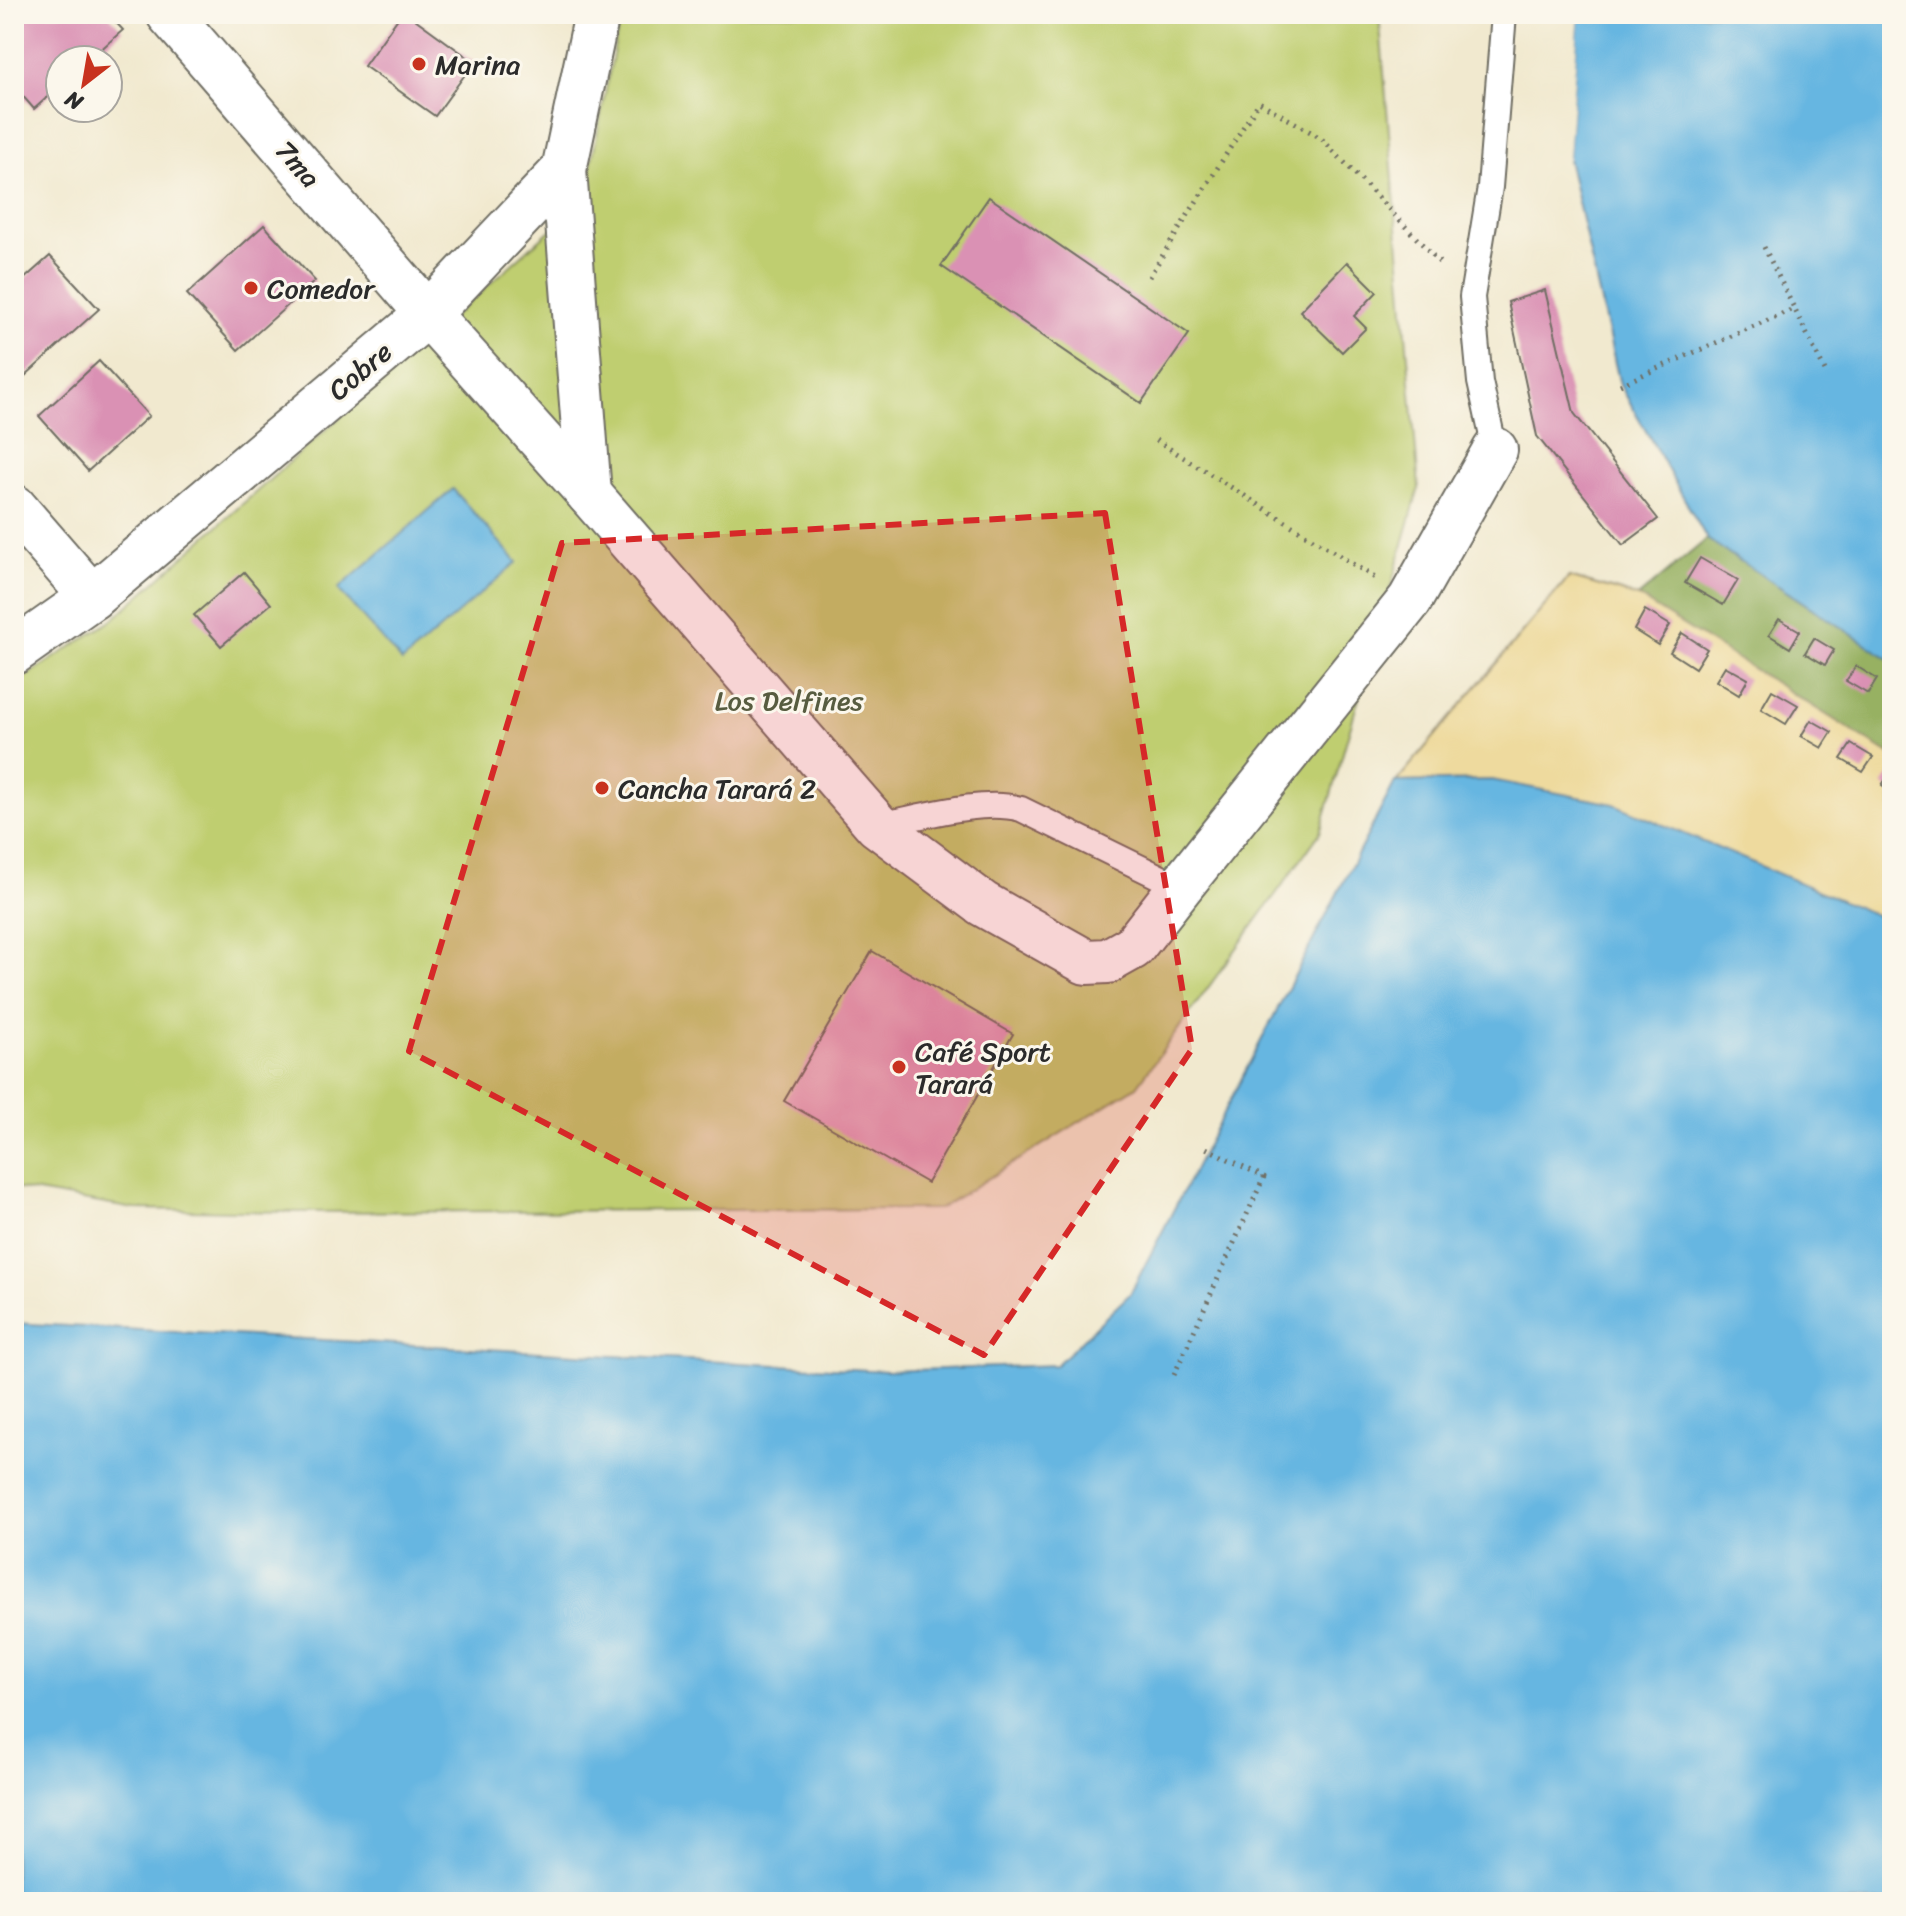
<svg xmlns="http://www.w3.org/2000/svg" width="1906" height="1916" viewBox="0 0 1906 1916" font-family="Sriracha,sans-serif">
	<rect width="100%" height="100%" fill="#fbf7ec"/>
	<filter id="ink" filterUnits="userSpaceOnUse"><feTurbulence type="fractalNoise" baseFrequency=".0125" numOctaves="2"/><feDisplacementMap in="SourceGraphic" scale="16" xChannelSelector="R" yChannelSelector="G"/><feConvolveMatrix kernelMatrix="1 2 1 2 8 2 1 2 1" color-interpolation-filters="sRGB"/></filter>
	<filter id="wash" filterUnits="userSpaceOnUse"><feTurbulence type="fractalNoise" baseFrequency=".006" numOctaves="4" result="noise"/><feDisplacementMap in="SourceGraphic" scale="32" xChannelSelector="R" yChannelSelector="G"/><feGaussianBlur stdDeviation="1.8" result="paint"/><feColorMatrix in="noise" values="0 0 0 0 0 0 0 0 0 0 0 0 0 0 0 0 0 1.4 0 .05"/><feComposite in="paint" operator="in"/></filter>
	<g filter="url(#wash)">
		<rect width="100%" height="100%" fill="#f1e9cf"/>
		<path fill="#bfce70" stroke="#757c4e" stroke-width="2" d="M 621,14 L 1379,14 L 1419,488 L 1320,833 L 1137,1086 L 939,1209 L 288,1212 L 134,1209 L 14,1188 L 14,684 L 111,621 L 584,200 Z"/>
		<path fill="#97b162" stroke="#616e46" stroke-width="2" d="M 1707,539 L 1892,661 L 1892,756 L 1638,597 Z"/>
		<path fill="#eeda9e" stroke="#8c8264" stroke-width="2" d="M 1569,577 L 1638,597 L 1892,756 L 1892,926 L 1883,918 L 1492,780 L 1396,782 Z"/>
		<g fill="#66b6e1" stroke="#487086" stroke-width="2">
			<path d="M 1579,14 L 1892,14 L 1892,661 L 1707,539 L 1620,385 L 1568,159 Z"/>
			<path d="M 453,489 L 517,562 L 402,662 L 338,589 Z"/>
			<path d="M 1492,780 L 1614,804 L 1883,918 L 1892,926 L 1892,1902 L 14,1902 L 14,1323 L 887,1371 L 1056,1365 L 1130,1294 L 1395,782 Z"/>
		</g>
		<path fill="#f1e9cf" d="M 1575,14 L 1579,14 L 1568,159 L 1564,159 Z"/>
		<g id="blocks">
			<g fill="#da91b4">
				<path d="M 23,14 L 108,14 L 123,30 L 89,60 L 60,60 L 60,86 L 34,109 L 14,86 L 14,22 Z"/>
				<path d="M 401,14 L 408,14 L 474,62 L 435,116 L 364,66 Z"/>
				<path d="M 989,197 L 1189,334 L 1141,403 L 941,266 Z"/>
				<path d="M 264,225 L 315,281 L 238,350 L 187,294 Z"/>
				<path d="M 50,256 L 99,309 L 14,386 L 14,288 Z"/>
				<path d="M 1347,262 L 1377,292 L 1354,316 L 1366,328 L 1342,352 L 1300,311 Z"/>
				<path d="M 1545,290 L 1574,413 L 1658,519 L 1623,545 L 1537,436 L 1508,302 Z"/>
				<path d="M 99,361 L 149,416 L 88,471 L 39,416 Z"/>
				<path d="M 1700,558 L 1738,580 L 1723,605 L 1685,583 Z"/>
				<path d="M 244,572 L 271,604 L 221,646 L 194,615 Z"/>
				<path d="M 1645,610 L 1670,625 L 1658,645 L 1634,630 Z"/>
				<path d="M 1779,619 L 1800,631 L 1790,648 L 1769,635 Z"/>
				<path d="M 1682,633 L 1707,649 L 1695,668 L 1670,652 Z"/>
				<path d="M 1814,638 L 1834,650 L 1825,665 L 1805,653 Z"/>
				<path d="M 1725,666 L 1748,679 L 1739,695 L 1716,681 Z"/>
				<path d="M 1856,666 L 1877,679 L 1868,694 L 1846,681 Z"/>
				<path d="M 1772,690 L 1798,705 L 1786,724 L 1761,709 Z"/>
				<path d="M 1811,720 L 1832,732 L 1822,748 L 1801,736 Z"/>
				<path d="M 1851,744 L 1873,757 L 1863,772 L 1841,759 Z"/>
				<path d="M 1892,770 L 1892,792 L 1882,785 Z"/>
				<path d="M 872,951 L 1013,1034 L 927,1183 L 784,1101 Z"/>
			</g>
		</g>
	</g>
	<g filter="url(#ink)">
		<use href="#blocks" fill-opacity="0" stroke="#706e64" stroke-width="2"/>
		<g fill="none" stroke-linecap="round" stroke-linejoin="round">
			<defs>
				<g id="service">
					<path d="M 1495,450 L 1480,382 L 1472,297 L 1490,187 L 1504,14"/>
					<path d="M 877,825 C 918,818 982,798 1021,809 L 1180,887"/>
				</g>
				<g id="minor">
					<path d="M 169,14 L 428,314 L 589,494 L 877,825 L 983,904 L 1086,962 L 1108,961 L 1133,947 L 1180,887 L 1410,600 L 1495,450"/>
					<path d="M 564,170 L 589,494"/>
					<path d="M 14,507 L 92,597"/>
					<path d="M 14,652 L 92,597 L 428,314 L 564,170 L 597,14"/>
				</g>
			</defs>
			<use href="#service" stroke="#706e64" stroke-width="28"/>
			<use href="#minor" stroke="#706e64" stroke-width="48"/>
			<g stroke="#706e64" stroke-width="5" stroke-dasharray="2 6" stroke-linecap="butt">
				<path d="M 1764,247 L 1825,371"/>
				<path d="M 1149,277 L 1259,102 L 1321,138 L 1443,266"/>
				<path d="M 1620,385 L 1793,309"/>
				<path d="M 1156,440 L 1375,578"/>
				<path d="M 1174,1375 L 1264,1177 L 1206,1148"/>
			</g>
			<use href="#service" stroke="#fff" stroke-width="24"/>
			<use href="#minor" stroke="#fff" stroke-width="44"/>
		</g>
	</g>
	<path fill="#d62828" fill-opacity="0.2" stroke="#d62828" stroke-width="6" stroke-dasharray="16 10" stroke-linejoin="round" d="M 1105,513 L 1192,1049 L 984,1355 L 409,1051 L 562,543 Z"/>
	<g fill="#c8321e" stroke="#fbf7ec" stroke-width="3">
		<circle cx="419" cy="64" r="8"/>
		<circle cx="251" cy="288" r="8"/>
		<circle cx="602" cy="788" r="8"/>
		<circle cx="899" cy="1067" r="8"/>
	</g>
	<g text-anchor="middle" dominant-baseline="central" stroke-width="6" stroke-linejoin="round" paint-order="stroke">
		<g font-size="28" fill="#2b2b2b" stroke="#fbf7ec" text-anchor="start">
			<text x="435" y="64">Marina</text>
			<text x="267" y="288">Comedor</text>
			<text x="618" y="788">Cancha Tarará 2</text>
			<text x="915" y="1051">Café Sport<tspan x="915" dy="32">Tarará</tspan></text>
		</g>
		<g font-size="28" fill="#2b2b2b" stroke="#fbf7ec">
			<text transform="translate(298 164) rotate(49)">7ma</text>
			<text transform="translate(360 371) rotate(-40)">Cobre</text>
		</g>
		<g font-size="28" fill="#575c40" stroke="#fbf7ec">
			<text x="789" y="700">Los Delfines</text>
		</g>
	</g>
	<rect width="1906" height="1916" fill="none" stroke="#fbf7ec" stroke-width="48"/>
	<g transform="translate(84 84) rotate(211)"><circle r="38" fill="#fbf7ec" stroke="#a8a59f" stroke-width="2"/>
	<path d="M0-6L14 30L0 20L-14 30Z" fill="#c8321e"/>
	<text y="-12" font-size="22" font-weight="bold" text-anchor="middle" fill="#2b2b2b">N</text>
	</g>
</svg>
